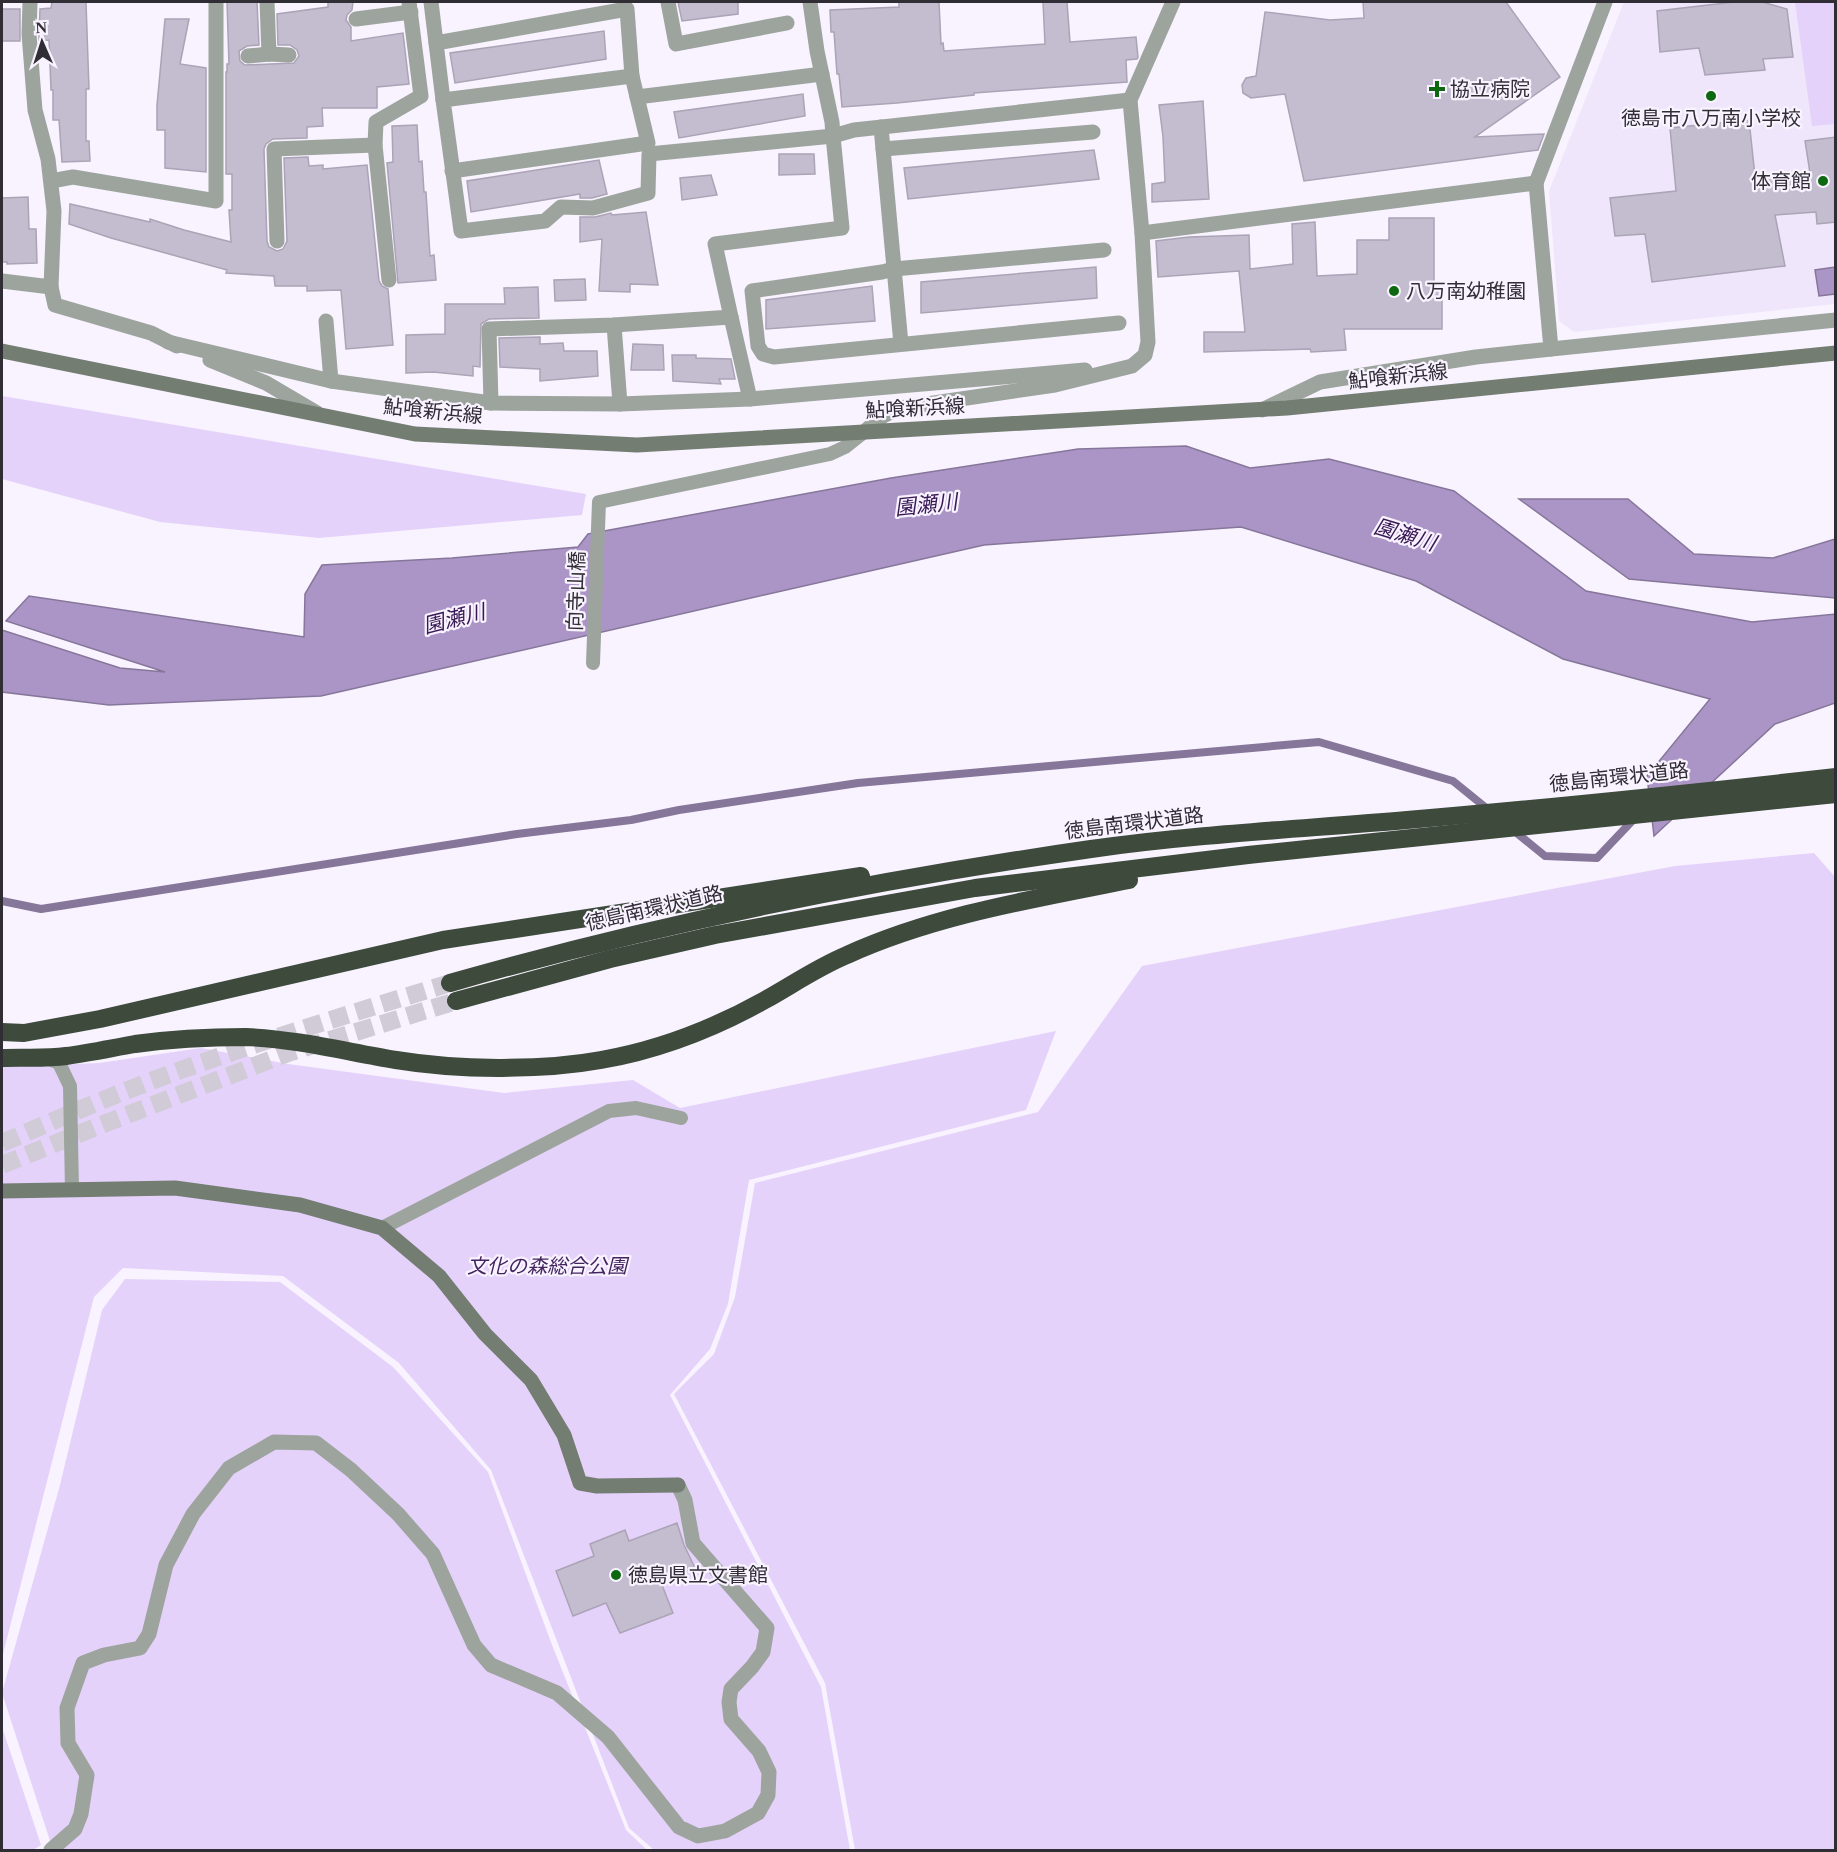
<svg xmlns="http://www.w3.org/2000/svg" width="1837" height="1852" viewBox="0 0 1837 1852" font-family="'Times New Roman','Noto Sans JP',serif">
	<rect width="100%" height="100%" fill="#f8f3ff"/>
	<path fill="#efe6fb" d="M 1624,2 L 1835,2 L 1835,304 L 1574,332 L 1559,321 L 1549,191 Z"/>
	<g fill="#e5d2fb">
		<path d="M 1795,2 L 1835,2 L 1835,124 L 1812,126 Z"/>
		<path d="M 2,396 L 586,494 L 582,515 L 319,538 L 160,522 L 2,479 Z"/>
		<path d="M 1814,853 L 1836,878 L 1835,1850 L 855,1850 L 825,1683 L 674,1394 L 714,1354 L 735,1297 L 755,1183 L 1038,1112 L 1142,966 L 1675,866 Z"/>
		<path d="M 1056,1031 L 1026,1110 L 749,1180 L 728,1304 L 710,1349 L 670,1395 L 821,1687 L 850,1850 L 654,1850 L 629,1828 L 491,1470 L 399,1363 L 283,1276 L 123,1268 L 94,1297 L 2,1658 L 2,1067 L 99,1063 L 201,1048 L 288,1064 L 504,1093 L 633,1080 L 680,1108 Z"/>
		<path d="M 125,1279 L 280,1282 L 393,1367 L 488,1472 L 552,1645 L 626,1830 L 647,1850 L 53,1850 L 2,1693 L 60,1485 L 102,1310 Z"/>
		<path d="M 2,1727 L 41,1845 L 33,1850 L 2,1850 Z"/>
	</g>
	<g fill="#ab95c6" stroke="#86769a" stroke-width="1.5">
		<path d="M 1835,267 L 1835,294 L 1819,296 L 1815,270 Z"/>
		<path d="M 1186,446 L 1250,468 L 1329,459 L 1454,491 L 1586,591 L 1752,622 L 1836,614 L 1835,703 L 1775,724 L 1654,836 L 1647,776 L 1710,699 L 1563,659 L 1416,581 L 1241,527 L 984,545 L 321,696 L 109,705 L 2,692 L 2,630 L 120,668 L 165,672 L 6,621 L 29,596 L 304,637 L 305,594 L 322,565 L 452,558 L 578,547 L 588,534 L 891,478 L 1078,449 Z"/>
		<path d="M 1519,499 L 1628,499 L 1694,554 L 1773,558 L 1835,539 L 1835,598 L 1629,579 Z"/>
	</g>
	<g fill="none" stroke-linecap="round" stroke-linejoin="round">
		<g stroke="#86769a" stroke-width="8">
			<path d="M 1513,830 L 1545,856 L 1597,858 L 1634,819"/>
			<path d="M 2,901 L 41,909 L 517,834 L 631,820 L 679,810 L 858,783 L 1319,742 L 1453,781 L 1490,811"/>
		</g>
	</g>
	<g fill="#c4bccf" stroke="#aba3b6" stroke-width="1.5">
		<path d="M 52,2 L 86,2 L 89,89 L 86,89 L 86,141 L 89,141 L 90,161 L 62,162 L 59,120 L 53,120 L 53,90 L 51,90 L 49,40 L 39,41 L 39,34 L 40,9 L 51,8 Z"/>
		<path d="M 227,2 L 257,2 L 259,45 L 247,46 L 239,51 L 240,61 L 245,65 L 294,63 L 299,56 L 297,50 L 290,45 L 278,45 L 277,14 L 328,7 L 328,2 L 353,2 L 352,10 L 347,15 L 346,20 L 351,27 L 351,41 L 403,33 L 409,84 L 377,87 L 377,108 L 322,108 L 323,126 L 307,127 L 307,138 L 273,139 L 266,144 L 264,149 L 267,241 L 269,247 L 277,251 L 283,249 L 287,241 L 284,158 L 308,157 L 309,166 L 323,165 L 323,169 L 367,165 L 379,281 L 382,286 L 388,289 L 393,345 L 346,349 L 341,290 L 307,291 L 307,286 L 275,286 L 274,276 L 226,273 L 227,270 L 111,238 L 69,224 L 70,204 L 150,222 L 150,219 L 184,230 L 231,242 L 229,210 L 232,210 L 232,174 L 226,174 L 226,72 L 227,72 L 227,64 L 229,64 Z"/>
		<path d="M 678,2 L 738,2 L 738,14 L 682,21 Z"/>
		<path d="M 899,2 L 939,2 L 941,44 L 943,43 L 944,51 L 1045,44 L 1043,2 L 1067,2 L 1070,42 L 1136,37 L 1138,57 L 1137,59 L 1126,60 L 1127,82 L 974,93 L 974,95 L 897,103 L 842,107 L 839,74 L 837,74 L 834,32 L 831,32 L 830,10 L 899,7 Z"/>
		<path d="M 1363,2 L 1506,2 L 1560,77 L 1475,137 L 1544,134 L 1538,150 L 1304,181 L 1285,94 L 1251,98 L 1243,93 L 1242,85 L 1246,78 L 1256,76 L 1265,12 L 1330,20 L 1364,18 Z"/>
		<path d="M 1734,2 L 1762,2 L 1787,9 L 1793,57 L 1763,59 L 1765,70 L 1705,75 L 1699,48 L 1660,52 L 1657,11 Z"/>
		<rect x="2" y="9" width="18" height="32"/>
		<path d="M 165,19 L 189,19 L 180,64 L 206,68 L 206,172 L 165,168 L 165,130 L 157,130 L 157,105 Z"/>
		<path d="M 604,31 L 606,59 L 455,83 L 450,53 Z"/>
		<path d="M 803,94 L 805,116 L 679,138 L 674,112 Z"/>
		<path d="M 1203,101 L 1209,199 L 1152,202 L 1152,184 L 1165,182 L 1163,137 L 1159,105 Z"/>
		<path d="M 1749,120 L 1755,176 L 1810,173 L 1805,141 L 1836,137 L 1836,222 L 1817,224 L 1816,212 L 1775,215 L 1785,266 L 1652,282 L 1645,234 L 1615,236 L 1610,198 L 1676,191 L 1670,128 Z"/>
		<path d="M 417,125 L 419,162 L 422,161 L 424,192 L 426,192 L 430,256 L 434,255 L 436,280 L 398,283 L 387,163 L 393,162 L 392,126 Z"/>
		<path d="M 1094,150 L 1099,179 L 908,199 L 904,168 Z"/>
		<path d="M 779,154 L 814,154 L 815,174 L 779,175 Z"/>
		<path d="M 599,160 L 607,194 L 592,198 L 580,198 L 580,194 L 471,212 L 467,181 Z"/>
		<path d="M 711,175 L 717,195 L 682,200 L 680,178 Z"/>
		<path d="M 28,197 L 29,229 L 36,229 L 37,263 L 7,264 L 7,262 L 2,262 L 2,198 Z"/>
		<path d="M 646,212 L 658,285 L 630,284 L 630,292 L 599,291 L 602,239 L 580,242 L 580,217 L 595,217 L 611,213 L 612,215 Z"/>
		<path d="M 1389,218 L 1434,218 L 1434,282 L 1442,282 L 1442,329 L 1344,329 L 1346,350 L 1311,352 L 1310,349 L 1204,352 L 1204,332 L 1245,332 L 1239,271 L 1158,277 L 1156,241 L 1189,237 L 1249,235 L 1250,269 L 1293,264 L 1292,224 L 1315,222 L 1317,276 L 1357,274 L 1357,240 L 1389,240 Z"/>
		<path d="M 1096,267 L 1097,298 L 921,313 L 921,282 Z"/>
		<path d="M 585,279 L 586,300 L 555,301 L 554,280 Z"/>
		<path d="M 872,286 L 875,321 L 766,329 L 766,300 Z"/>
		<path d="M 538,287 L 539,318 L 489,319 L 481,324 L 480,367 L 473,366 L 473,376 L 433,372 L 406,373 L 406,335 L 445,334 L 445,304 L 505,304 L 504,288 Z"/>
		<path d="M 540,337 L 540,344 L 563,343 L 564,351 L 597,351 L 598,376 L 540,381 L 540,369 L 500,367 L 499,338 Z"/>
		<path d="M 633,344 L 663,345 L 664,370 L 631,370 Z"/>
		<path d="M 672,355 L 696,355 L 696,358 L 731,359 L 735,379 L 719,379 L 721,384 L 673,381 Z"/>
		<path d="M 677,1523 L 684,1545 L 695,1568 L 660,1580 L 673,1613 L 620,1633 L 606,1603 L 573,1616 L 556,1571 L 594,1556 L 590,1544 L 625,1530 L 629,1541 Z"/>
	</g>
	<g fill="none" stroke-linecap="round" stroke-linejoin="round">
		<g stroke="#d0cbd7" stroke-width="18" stroke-dasharray="18 9" stroke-linecap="butt">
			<path d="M 2,1143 C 67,1115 133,1086 201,1063 C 283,1034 366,1009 450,983"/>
			<path d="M 2,1165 L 106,1123 L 288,1053 L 456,1001"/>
		</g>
		<g stroke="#9da49d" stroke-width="14">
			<path d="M 593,663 L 599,502 L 830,454 L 845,447 L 864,432"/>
			<path d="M 45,1057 L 59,1063 L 70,1086 L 72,1190"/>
			<path d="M 382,1228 L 609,1111 L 636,1108 L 681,1118"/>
		</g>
		<g stroke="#9da49d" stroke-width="15">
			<path d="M 267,2 L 269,54"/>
			<path d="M 431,2 L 436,43 L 627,9 L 632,76 L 443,100 L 461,231 L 545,221 L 561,207 L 593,208 L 648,193 L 649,154 L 833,136 L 842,228 L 715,244 L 731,317 L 614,325 L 489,329 L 491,403"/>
			<path d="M 668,2 L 676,44 L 787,23"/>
			<path d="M 810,2 L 817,51 L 832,122 L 833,136 L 854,130 L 1130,100"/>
			<path d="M 356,19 L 411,12"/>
			<path d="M 436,43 L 443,100"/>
			<path d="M 248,56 L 269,54 L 289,55"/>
			<path d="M 637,97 L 822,74"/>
			<path d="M 881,127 L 901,344"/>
			<path d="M 883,149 L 1093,132"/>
			<path d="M 452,171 L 648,143 L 632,76"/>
			<path d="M 51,181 L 73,177 L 216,201 L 216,2"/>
			<path d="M 1536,183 L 1605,2"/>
			<path d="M 1142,233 L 1130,100 L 1173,2"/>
			<path d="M 277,241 L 274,149 L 375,145"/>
			<path d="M 1104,250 L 894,269 L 882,272 L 752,291 L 758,346 L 763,354 L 774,357 L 1119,323"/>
			<path d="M 389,280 L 375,145 L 376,122 L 421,96 L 409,2"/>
			<path d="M 2,281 L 51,287 L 54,211 L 48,159 L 35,110 L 29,34 L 30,2"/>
			<path d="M 51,287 L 55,305 L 151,333 L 177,346"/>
			<path d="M 731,317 L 750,399"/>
			<path d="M 326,321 L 331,381"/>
			<path d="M 614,325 L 620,404"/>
			<path d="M 168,342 L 331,381 L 491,403 L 620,404 L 750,399 L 1085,370"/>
			<path d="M 1551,349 L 1836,320"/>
			<path d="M 210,360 L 266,383 L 317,413"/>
			<path d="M 864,432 L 883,416 L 900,408 L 1055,385 L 1132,366 L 1145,355 L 1148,342 L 1142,233 L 1536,183 L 1551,349 L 1476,357 L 1320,382 L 1262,410"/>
			<path d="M 51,1850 L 75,1829 L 81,1814 L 87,1775 L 68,1743 L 67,1708 L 83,1663 L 104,1655 L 140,1648 L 149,1634 L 166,1565 L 193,1514 L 229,1468 L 274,1442 L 316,1443 L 351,1470 L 398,1514 L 433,1554 L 474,1645 L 491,1665 L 557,1693 L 608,1737 L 679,1827 L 698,1836 L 725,1831 L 758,1813 L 768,1795 L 769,1772 L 759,1751 L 731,1719 L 729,1702 L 731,1689 L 752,1667 L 763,1652 L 767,1628 L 693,1543 L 685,1500 L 678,1485"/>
		</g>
		<g stroke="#737d72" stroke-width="15">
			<path d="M 2,351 L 415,434 L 637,445 L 1287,408 L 1836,353"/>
			<path d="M 2,1191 L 175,1188 L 300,1205 L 382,1228 L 439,1276 L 485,1334 L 531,1380 L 564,1435 L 580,1483 L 597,1486 L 678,1485"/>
		</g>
		<g stroke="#3d4a3c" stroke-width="18">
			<path d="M 450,983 C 659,923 875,880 1091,849 C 1196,834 1302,829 1407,820 C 1550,808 1693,793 1836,777"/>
			<path d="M 456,1001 L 610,959 L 715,935 L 975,888 L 1248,855 L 1836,794"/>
			<path d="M 2,1032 L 24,1033 L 100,1019 L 443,940 L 861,876"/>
			<path d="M 2,1058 C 23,1057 45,1059 66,1056 C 89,1053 112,1048 135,1044 C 171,1039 209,1037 246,1037 C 297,1039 347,1052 396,1060 C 456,1070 541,1071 601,1060 C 659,1050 713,1029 765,1000 C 792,985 818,967 847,955 C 935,915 1034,899 1129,880"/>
		</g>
	</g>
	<g fill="#0d6810" stroke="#f8f3ff" stroke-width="2">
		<path d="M1434 80h6v6h6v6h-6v6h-6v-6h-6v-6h6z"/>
		<circle cx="1711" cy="96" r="6"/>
		<circle cx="1823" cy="181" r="6"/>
		<circle cx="1394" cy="291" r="6"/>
		<circle cx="616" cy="1575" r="6"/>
	</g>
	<g text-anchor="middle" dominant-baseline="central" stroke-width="4.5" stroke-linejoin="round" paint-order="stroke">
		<g font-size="20" fill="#312d35" stroke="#f8f3ff" text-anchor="start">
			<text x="1450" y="89">協立病院</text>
			<text x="1711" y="118" text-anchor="middle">徳島市八万南小学校</text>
			<text x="1811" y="181" text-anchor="end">体育館</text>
			<text x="1406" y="291">八万南幼稚園</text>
			<text x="628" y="1575">徳島県立文書館</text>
		</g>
		<g font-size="20" fill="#312d35" stroke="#f8f3ff">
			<text transform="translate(1398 376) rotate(-6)">鮎喰新浜線</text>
			<text transform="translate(915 408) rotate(-3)">鮎喰新浜線</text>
			<text transform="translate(433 411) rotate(6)">鮎喰新浜線</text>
			<text transform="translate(576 591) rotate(-88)">向寺山橋</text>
			<text transform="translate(1619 777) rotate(-6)">徳島南環状道路</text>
			<text transform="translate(1134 823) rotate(-7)">徳島南環状道路</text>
			<text transform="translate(654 908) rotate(-13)">徳島南環状道路</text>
		</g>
		<g font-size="20" font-style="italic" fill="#442561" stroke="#f8f3ff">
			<text x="547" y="1266">文化の森総合公園</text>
		</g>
		<g font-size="21" font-style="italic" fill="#391955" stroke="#f8f3ff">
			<text transform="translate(926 505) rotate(-6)">園瀬川</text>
			<text transform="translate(1405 535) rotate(17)">園瀬川</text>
			<text transform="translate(454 619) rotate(-14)">園瀬川</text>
		</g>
	</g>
	<rect width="1837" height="1852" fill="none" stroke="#312d35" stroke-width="6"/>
	<g transform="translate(42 42) rotate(357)" stroke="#f8f3ff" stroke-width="4.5" paint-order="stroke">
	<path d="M0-4.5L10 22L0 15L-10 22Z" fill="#312d35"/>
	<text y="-9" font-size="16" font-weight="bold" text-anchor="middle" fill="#312d35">N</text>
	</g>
</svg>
